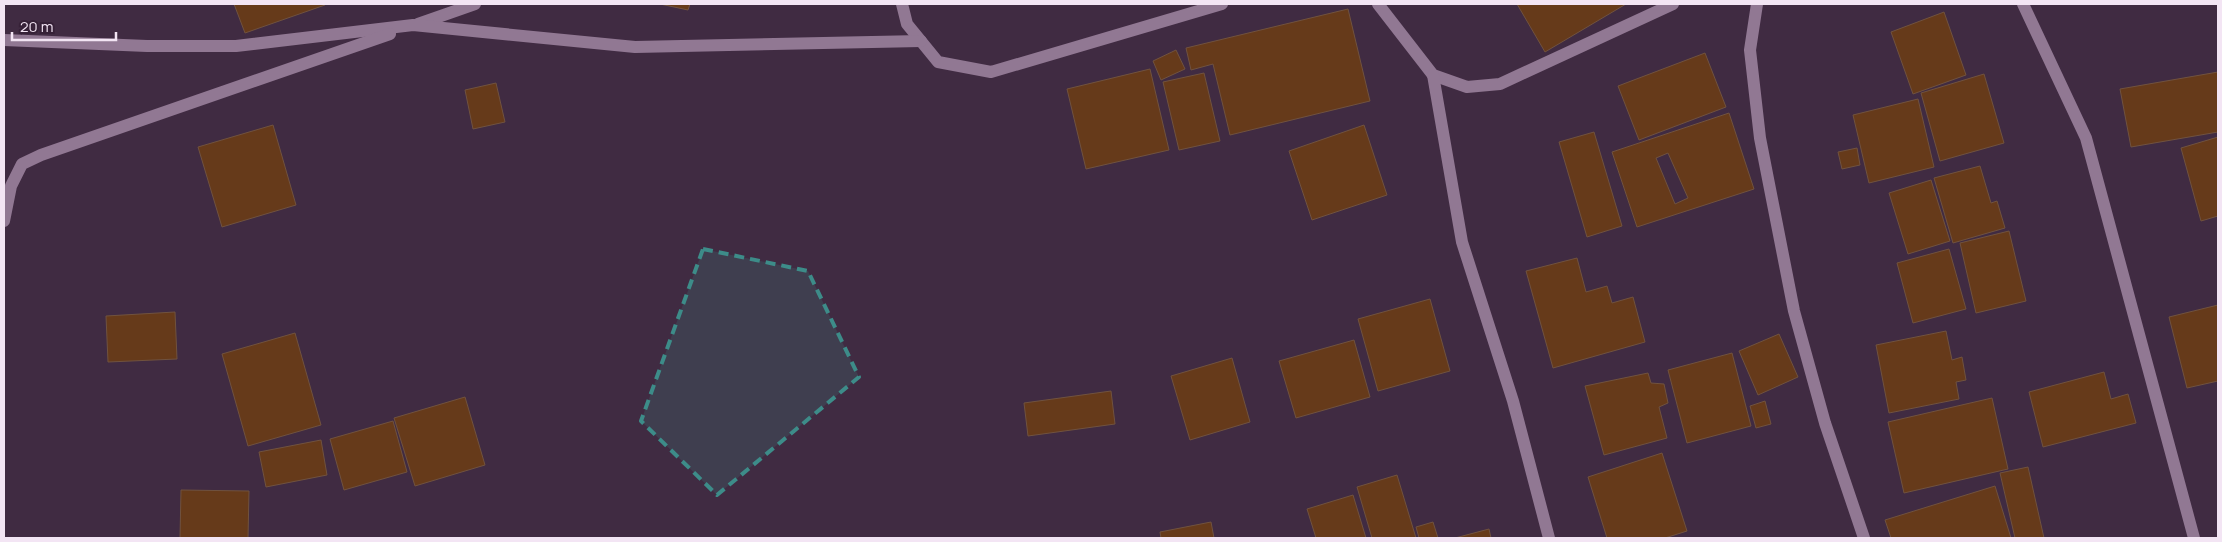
<svg xmlns="http://www.w3.org/2000/svg" width="2222" height="542" viewBox="0 0 2222 542" font-family="Manrope,sans-serif">
	<rect width="100%" height="100%" fill="#402b42"/>
	<g fill="#663a1a" stroke="#70523f" fill-rule="evenodd">
		<path d="M 234,4 L 324,4 L 325,5 L 245,33 Z"/>
		<path d="M 660,4 L 690,4 L 688,10 Z"/>
		<path d="M 1517,4 L 1626,4 L 1545,52 Z"/>
		<path d="M 1348,9 L 1370,101 L 1230,135 L 1213,64 L 1191,70 L 1186,48 Z"/>
		<path d="M 1944,12 L 1966,75 L 1913,94 L 1891,32 Z"/>
		<path d="M 1176,50 L 1185,69 L 1161,80 L 1153,61 Z"/>
		<path d="M 1705,53 L 1726,107 L 1639,140 L 1618,86 Z"/>
		<path d="M 1150,69 L 1169,150 L 1086,169 L 1067,89 Z"/>
		<path d="M 2218,72 L 2218,132 L 2131,147 L 2120,89 Z"/>
		<path d="M 1204,73 L 1220,141 L 1179,150 L 1163,82 Z"/>
		<path d="M 1984,74 L 2004,143 L 1940,161 L 1921,93 Z"/>
		<path d="M 496,83 L 505,122 L 473,129 L 465,90 Z"/>
		<path d="M 1918,99 L 1934,167 L 1869,183 L 1853,115 Z"/>
		<path d="M 1729,113 L 1754,189 L 1637,227 L 1612,152 ZM 1668,153 L 1688,198 L 1675,204 L 1656,158 Z"/>
		<path d="M 273,125 L 296,205 L 222,227 L 198,147 Z"/>
		<path d="M 1364,125 L 1387,195 L 1312,220 L 1289,151 Z"/>
		<path d="M 1594,132 L 1622,226 L 1587,237 L 1559,142 Z"/>
		<path d="M 2218,137 L 2218,216 L 2201,221 L 2181,148 Z"/>
		<path d="M 1857,148 L 1860,165 L 1842,169 L 1838,152 Z"/>
		<path d="M 1980,166 L 1991,203 L 1997,201 L 2005,228 L 1953,243 L 1934,178 Z"/>
		<path d="M 1931,180 L 1950,241 L 1908,254 L 1889,193 Z"/>
		<path d="M 2009,231 L 2026,301 L 1976,313 L 1960,243 Z"/>
		<path d="M 1949,249 L 1966,309 L 1913,323 L 1897,263 Z"/>
		<path d="M 1577,258 L 1586,292 L 1607,286 L 1612,303 L 1633,297 L 1645,342 L 1553,368 L 1526,271 Z"/>
		<path d="M 1430,299 L 1450,371 L 1378,391 L 1358,319 Z"/>
		<path d="M 2218,305 L 2218,381 L 2187,388 L 2169,317 Z"/>
		<path d="M 175,312 L 177,359 L 108,362 L 106,316 Z"/>
		<path d="M 1946,331 L 1952,360 L 1962,357 L 1966,380 L 1956,382 L 1959,399 L 1889,413 L 1876,345 Z"/>
		<path d="M 295,333 L 321,425 L 248,446 L 222,354 Z"/>
		<path d="M 1779,334 L 1798,377 L 1758,395 L 1739,351 Z"/>
		<path d="M 1354,340 L 1370,397 L 1296,418 L 1279,361 Z"/>
		<path d="M 1732,353 L 1751,426 L 1687,443 L 1668,370 Z"/>
		<path d="M 1232,358 L 1250,422 L 1190,440 L 1171,376 Z"/>
		<path d="M 2104,372 L 2111,399 L 2128,394 L 2136,423 L 2043,447 L 2029,392 Z"/>
		<path d="M 1648,373 L 1651,383 L 1664,384 L 1668,403 L 1659,407 L 1667,438 L 1604,455 L 1585,386 Z"/>
		<path d="M 1111,391 L 1115,424 L 1028,436 L 1024,403 Z"/>
		<path d="M 465,397 L 485,465 L 415,486 L 394,418 Z"/>
		<path d="M 1992,398 L 2008,469 L 1904,493 L 1888,422 Z"/>
		<path d="M 1765,401 L 1771,424 L 1756,428 L 1750,406 Z"/>
		<path d="M 393,421 L 407,472 L 344,490 L 330,439 Z"/>
		<path d="M 321,440 L 327,475 L 266,487 L 259,452 Z"/>
		<path d="M 1662,453 L 1687,531 L 1665,538 L 1607,538 L 1588,477 Z"/>
		<path d="M 2028,467 L 2044,538 L 2015,538 L 2000,473 Z"/>
		<path d="M 1397,475 L 1416,538 L 1372,538 L 1357,487 Z"/>
		<path d="M 1995,486 L 2011,538 L 1891,538 L 1885,520 Z"/>
		<path d="M 181,490 L 249,491 L 248,538 L 180,538 Z"/>
		<path d="M 1353,495 L 1366,538 L 1316,538 L 1307,509 Z"/>
		<path d="M 1211,522 L 1214,538 L 1161,538 L 1160,532 Z"/>
		<path d="M 1433,522 L 1438,538 L 1419,538 L 1416,527 Z"/>
		<path d="M 1489,529 L 1491,538 L 1455,538 Z"/>
	</g>
	<g fill="none" stroke-linecap="round" stroke-linejoin="round">
		<g stroke="#917893" stroke-width="12">
			<path d="M 902,4 L 907,24 L 938,62 L 991,72 L 1222,4"/>
			<path d="M 1378,4 L 1433,75 L 1467,87 L 1500,84 L 1673,4"/>
			<path d="M 1757,4 L 1750,50 L 1760,138 L 1794,311 L 1825,423 L 1864,538"/>
			<path d="M 2023,4 L 2086,138 L 2194,538"/>
			<path d="M 418,24 L 475,4"/>
			<path d="M 4,40 L 147,46 L 236,46 L 413,25 L 635,47 L 921,41"/>
			<path d="M 1433,75 L 1462,242 L 1513,401 L 1549,538"/>
			<path d="M 4,221 L 11,186 L 22,164 L 41,155 L 390,34"/>
		</g>
	</g>
	<path fill="#3d8c89" fill-opacity="0.2" stroke="#3d8c89" stroke-width="4" stroke-dasharray="10 6" stroke-linejoin="round" d="M 703,249 L 808,271 L 859,377 L 717,495 L 641,421 Z"/>
	<rect width="2222" height="542" fill="none" stroke="#f3e5f4" stroke-width="10"/>
	<path d="M12 32v8h104v-8" fill="none" stroke="#f3e5f4" stroke-width="2.5"/>
	<text x="20" y="32" font-size="15" fill="#f3e5f4" stroke="#362137" stroke-width="4" paint-order="stroke">20 m</text>
</svg>
